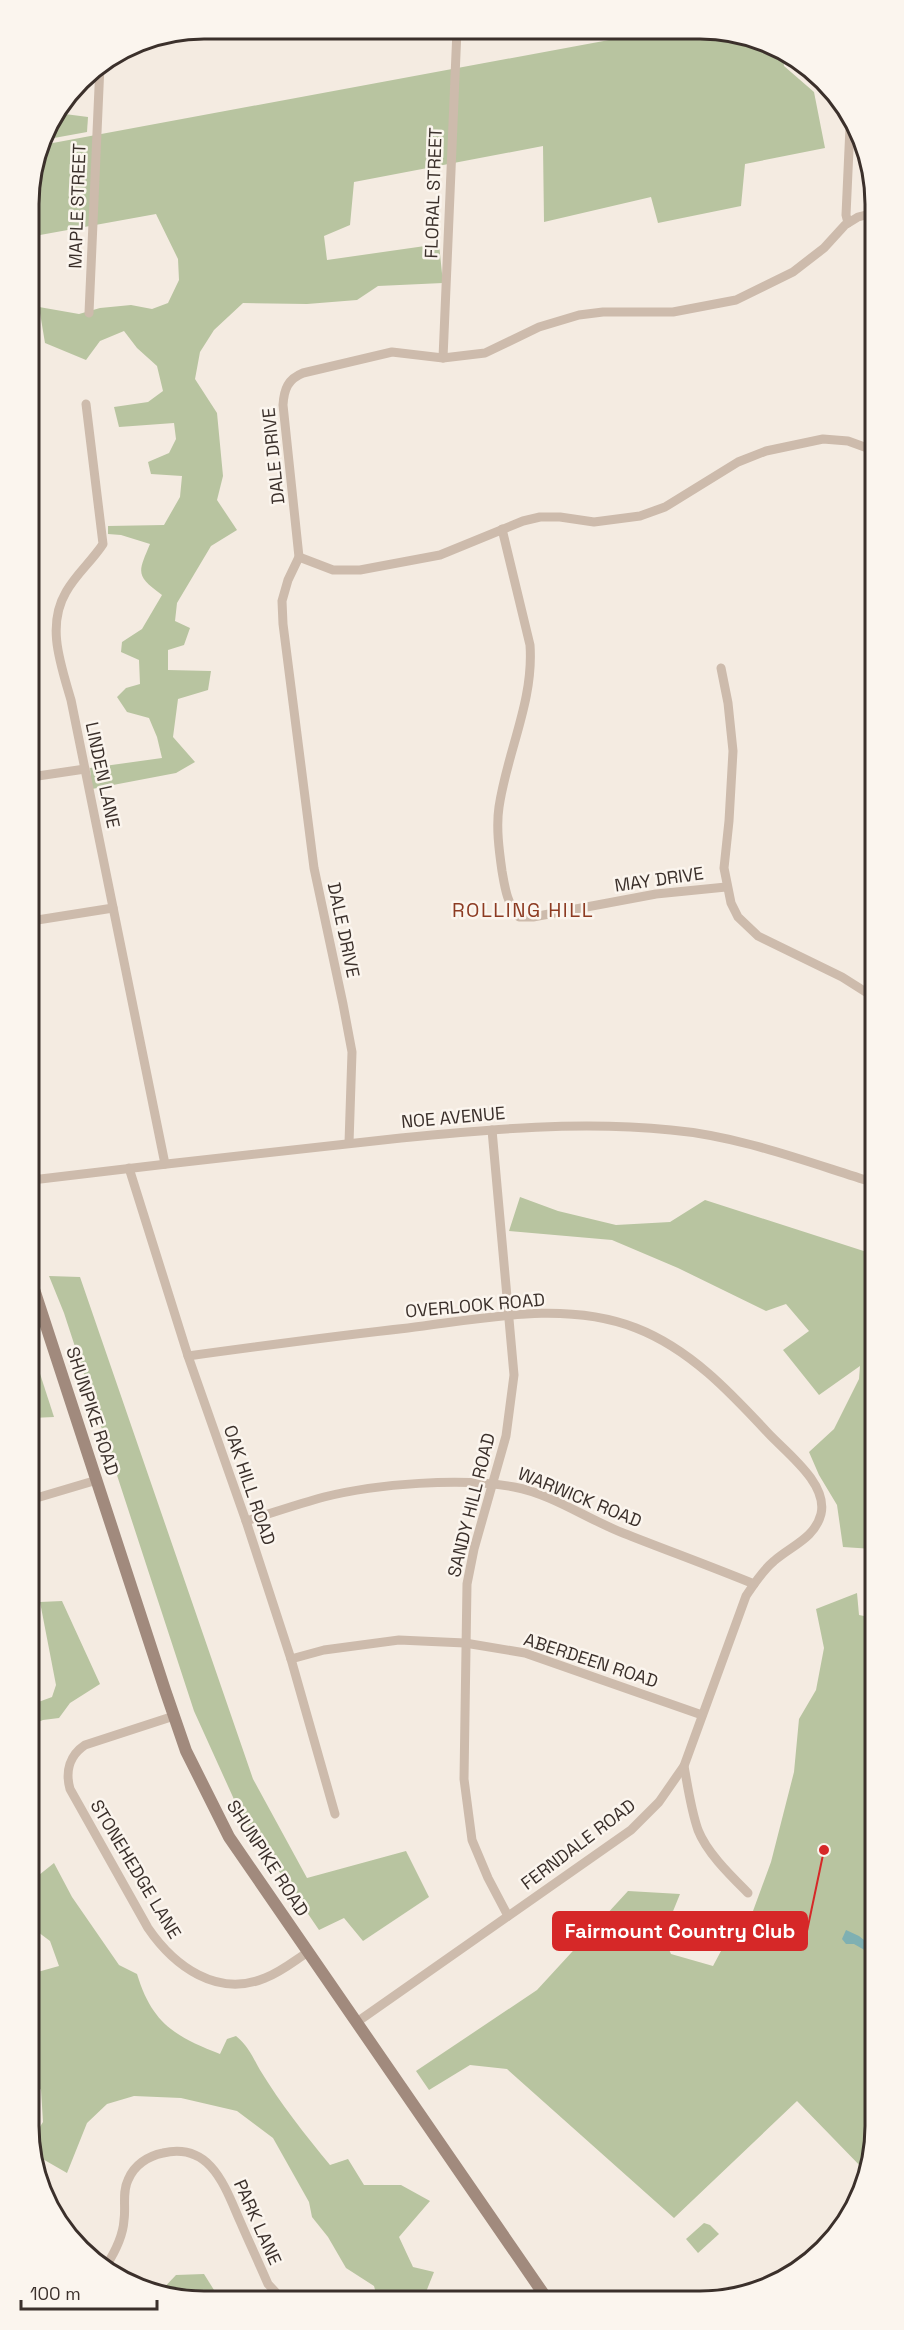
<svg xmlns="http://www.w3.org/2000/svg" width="904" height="2330" viewBox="0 0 904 2330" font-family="'Space Grotesk',sans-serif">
	<rect width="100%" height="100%" fill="#f4ebe1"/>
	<g fill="#b8c4a0">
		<path d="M 637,31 L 734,32 L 783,56 L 784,66 L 814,92 L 825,148 L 745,164 L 741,206 L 658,223 L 651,197 L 544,222 L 543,146 L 354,182 L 350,225 L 324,236 L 327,260 L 439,244 L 443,283 L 378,286 L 357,300 L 307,304 L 243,303 L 214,330 L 200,352 L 195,379 L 217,413 L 223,476 L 217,500 L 237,530 L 211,546 L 177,603 L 175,621 L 190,628 L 184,645 L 168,650 L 168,670 L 211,671 L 208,690 L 178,699 L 173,737 L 195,762 L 176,773 L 92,789 L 90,768 L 162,758 L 157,737 L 149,718 L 127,712 L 117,697 L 126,688 L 140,684 L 139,660 L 121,652 L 122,642 L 142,629 L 162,595 C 135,575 138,573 150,544 L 121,535 L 108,534 L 108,526 L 164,525 L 180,497 L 182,476 L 151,474 L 148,462 L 169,453 L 176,439 L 174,423 L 119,427 L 114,407 L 148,402 L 163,391 L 157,366 L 137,348 L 124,331 L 100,341 L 86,360 L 45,343 L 39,307 L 79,314 L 100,308 L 131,305 L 152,309 L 168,303 L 179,280 L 178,259 L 156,214 L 29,237 L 29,192 L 42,145 L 636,35 Z"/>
		<path d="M 57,113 L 88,117 L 87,132 L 43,140 L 47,126 Z"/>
		<path d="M 30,517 L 38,536 L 30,557 Z"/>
		<path d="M 520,1197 L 558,1211 L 616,1225 L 670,1222 L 705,1200 L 873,1254 L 873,1549 L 843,1547 L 837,1505 L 819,1475 L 809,1452 L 834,1429 L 859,1379 L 860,1366 L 819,1395 L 783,1350 L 809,1331 L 786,1304 L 766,1311 L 678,1268 L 612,1240 L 509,1231 Z"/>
		<path d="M 49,1276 L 80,1277 L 253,1779 L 307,1878 L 406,1851 L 429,1897 L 363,1941 L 344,1918 L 319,1930 L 242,1817 L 194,1711 L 64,1313 Z"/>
		<path d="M 32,1349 L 54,1417 L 32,1418 Z"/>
		<path d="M 857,1593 L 859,1615 L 874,1618 L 875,2137 L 867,2173 L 797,2101 L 674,2218 L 507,2069 L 470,2065 L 429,2090 L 416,2071 L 537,1990 L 628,1891 L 680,1894 L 663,1936 L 671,1954 L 713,1966 L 729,1936 L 749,1944 L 753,1911 L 771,1862 L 794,1772 L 799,1719 L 816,1690 L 824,1648 L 816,1609 Z"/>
		<path d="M 62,1601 L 100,1684 L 70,1703 L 59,1718 L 43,1720 L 33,1724 L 33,1704 L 52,1697 L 56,1685 L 40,1602 Z"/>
		<path d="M 54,1863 L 72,1897 L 119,1965 L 137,1974 C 152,2023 174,2036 220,2054 L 227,2039 L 236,2036 C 249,2047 252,2056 260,2070 C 280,2103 306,2136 330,2165 L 348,2159 L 364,2185 L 401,2185 L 430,2201 L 399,2237 L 413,2267 L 434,2272 L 424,2297 L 377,2297 L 374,2286 L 346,2268 L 328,2237 L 312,2217 L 309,2202 L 273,2138 L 237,2111 L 181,2098 L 134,2096 L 107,2104 L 87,2123 L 67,2173 L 34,2154 L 34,2136 L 43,2122 L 41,2090 L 34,2080 L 34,1973 L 59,1966 L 50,1941 L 34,1929 L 34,1876 L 39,1875 Z"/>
		<path d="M 704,2223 L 710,2225 L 719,2234 L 698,2253 L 686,2239 Z"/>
		<path d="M 204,2274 L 219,2298 L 170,2298 L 159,2293 L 176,2275 Z"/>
	</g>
	<path fill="#7fb0b2" d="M 846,1930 L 859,1936 L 875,1949 L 875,1956 L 854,1944 L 846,1944 L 842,1939 Z"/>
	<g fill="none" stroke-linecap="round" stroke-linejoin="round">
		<g stroke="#cdbbac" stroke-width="9">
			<path d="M 848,223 L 846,215 L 850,127"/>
			<path d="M 89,313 L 100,65"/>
			<path d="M 443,358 L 457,30"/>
			<path d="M 86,404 L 103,544 C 92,561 76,574 66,592 C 46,626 61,665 71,700 L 165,1164"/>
			<path d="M 502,529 L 530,645 C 534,701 507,752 499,807 C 496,827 499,850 502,871 C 505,888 507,904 519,917 L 533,917 L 656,894 L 726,887"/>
			<path d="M 299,557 L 333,570 L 360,570 L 440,555 L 523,521 L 540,517 L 560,517 L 594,522 L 640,516 L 665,507 L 738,462 L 766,451 L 823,439 L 848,441 L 870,449"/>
			<path d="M 721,668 L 728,703 L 733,751 L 729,821 L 724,868 L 731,903 L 738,917 L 758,936 L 842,977 L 872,996"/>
			<path d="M 31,777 L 85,769"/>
			<path d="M 31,921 L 113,908"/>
			<path d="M 492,1130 L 514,1375 L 506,1436 L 474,1549 L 467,1584 L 464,1779 L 472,1840 L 488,1878 L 508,1916"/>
			<path d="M 349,1143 L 352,1052 L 343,1004 L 314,868 L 283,624 L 282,601 L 288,580 L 299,557 L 283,405 C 284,389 288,379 303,373 L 392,352 L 443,358 L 485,353 L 539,327 L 579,315 L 603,312 L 673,312 L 736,300 L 793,272 L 824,248 L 845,225 L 858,217 L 870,214"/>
			<path d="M 129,1168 L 188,1356 L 246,1521 L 291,1659 L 335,1814"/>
			<path d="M 32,1180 C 155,1165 277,1151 401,1138 C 491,1129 581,1121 671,1130 C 740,1136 807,1162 872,1182"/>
			<path d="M 188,1356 C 261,1346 334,1336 408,1328 C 482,1319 564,1300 636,1328 C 690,1349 730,1392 769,1434 C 788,1454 828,1484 821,1514 C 815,1538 791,1546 774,1561 C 762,1571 754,1584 746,1596 L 684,1766 L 659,1802 L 631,1830 L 357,2022"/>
			<path d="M 33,1499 L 97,1480"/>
			<path d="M 246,1521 C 272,1513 298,1504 324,1497 C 376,1484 462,1477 514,1487 C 552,1494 587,1519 623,1533 C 666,1550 710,1566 754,1584"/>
			<path d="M 291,1659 L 324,1650 L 399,1640 L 465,1643 L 525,1653 L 702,1715"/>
			<path d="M 174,1716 L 85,1745 C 70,1755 65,1771 70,1789 L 148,1928 C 174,1966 217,1998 265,1978 C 281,1972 294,1961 308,1952"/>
			<path d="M 684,1766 C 688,1788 691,1810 698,1830 C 707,1853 731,1876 748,1893"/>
			<path d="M 106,2266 C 115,2252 123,2237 124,2220 C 126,2207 122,2192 128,2180 C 134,2165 148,2156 163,2153 C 211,2142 225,2187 240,2221 C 249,2242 259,2263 268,2284 L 281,2298"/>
		</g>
		<path stroke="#a18a7d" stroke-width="12" d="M 32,1283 L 165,1690 L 186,1751 L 229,1837 L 545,2296"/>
	</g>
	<g text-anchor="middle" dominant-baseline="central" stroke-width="5" stroke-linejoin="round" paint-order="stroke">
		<g font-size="18" fill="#3b302b" stroke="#fbf5ee">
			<text transform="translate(433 193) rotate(-88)">FLORAL STREET</text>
			<text transform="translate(77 206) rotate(-88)">MAPLE STREET</text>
			<text transform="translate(273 456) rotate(-96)">DALE DRIVE</text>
			<text transform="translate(103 775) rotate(78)">LINDEN LANE</text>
			<text transform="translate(659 879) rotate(-8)">MAY DRIVE</text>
			<text transform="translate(344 930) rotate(78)">DALE DRIVE</text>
			<text transform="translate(453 1117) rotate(-5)">NOE AVENUE</text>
			<text transform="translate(475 1305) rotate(-5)">OVERLOOK ROAD</text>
			<text transform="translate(93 1411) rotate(72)">SHUNPIKE ROAD</text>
			<text transform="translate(250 1485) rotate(71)">OAK HILL ROAD</text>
			<text transform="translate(580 1497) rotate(22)">WARWICK ROAD</text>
			<text transform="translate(471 1505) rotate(-76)">SANDY HILL ROAD</text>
			<text transform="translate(591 1660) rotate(18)">ABERDEEN ROAD</text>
			<text transform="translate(578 1844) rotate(-37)">FERNDALE ROAD</text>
			<text transform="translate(268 1858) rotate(57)">SHUNPIKE ROAD</text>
			<text transform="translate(136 1869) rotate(59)">STONEHEDGE LANE</text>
			<text transform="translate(258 2222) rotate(66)">PARK LANE</text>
		</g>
		<g font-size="20" letter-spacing="1.5" fill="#8c3b22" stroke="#fbf5ee">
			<text x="523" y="910">ROLLING HILL</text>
		</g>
	</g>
	<path d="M0 0H904V2330H0ZM204 39H700A165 165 0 0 1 865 204V2126A165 165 0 0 1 700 2291H204A165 165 0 0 1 39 2126V204A165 165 0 0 1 204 39Z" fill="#fbf5ee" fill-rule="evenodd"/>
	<path fill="none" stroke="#3b302b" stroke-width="3" d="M204 39H700A165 165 0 0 1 865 204V2126A165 165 0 0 1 700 2291H204A165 165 0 0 1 39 2126V204A165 165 0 0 1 204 39Z"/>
	<path fill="none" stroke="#d62828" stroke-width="2" d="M824 1850L807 1931"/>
	<circle fill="#d62828" stroke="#fbf5ee" stroke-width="2" cx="824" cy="1850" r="6"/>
	<rect fill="#d62828" stroke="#d62828" stroke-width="2" x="553" y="1912" width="254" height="38" rx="6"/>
	<g font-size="20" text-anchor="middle" font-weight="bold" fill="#fff">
		<text x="680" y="1938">Fairmount Country Club</text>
	</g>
	<path d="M21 2300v9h136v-9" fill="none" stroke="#3b302b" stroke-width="3"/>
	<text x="30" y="2300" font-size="18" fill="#3b302b" stroke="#fbf5ee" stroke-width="4.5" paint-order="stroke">100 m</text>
</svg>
